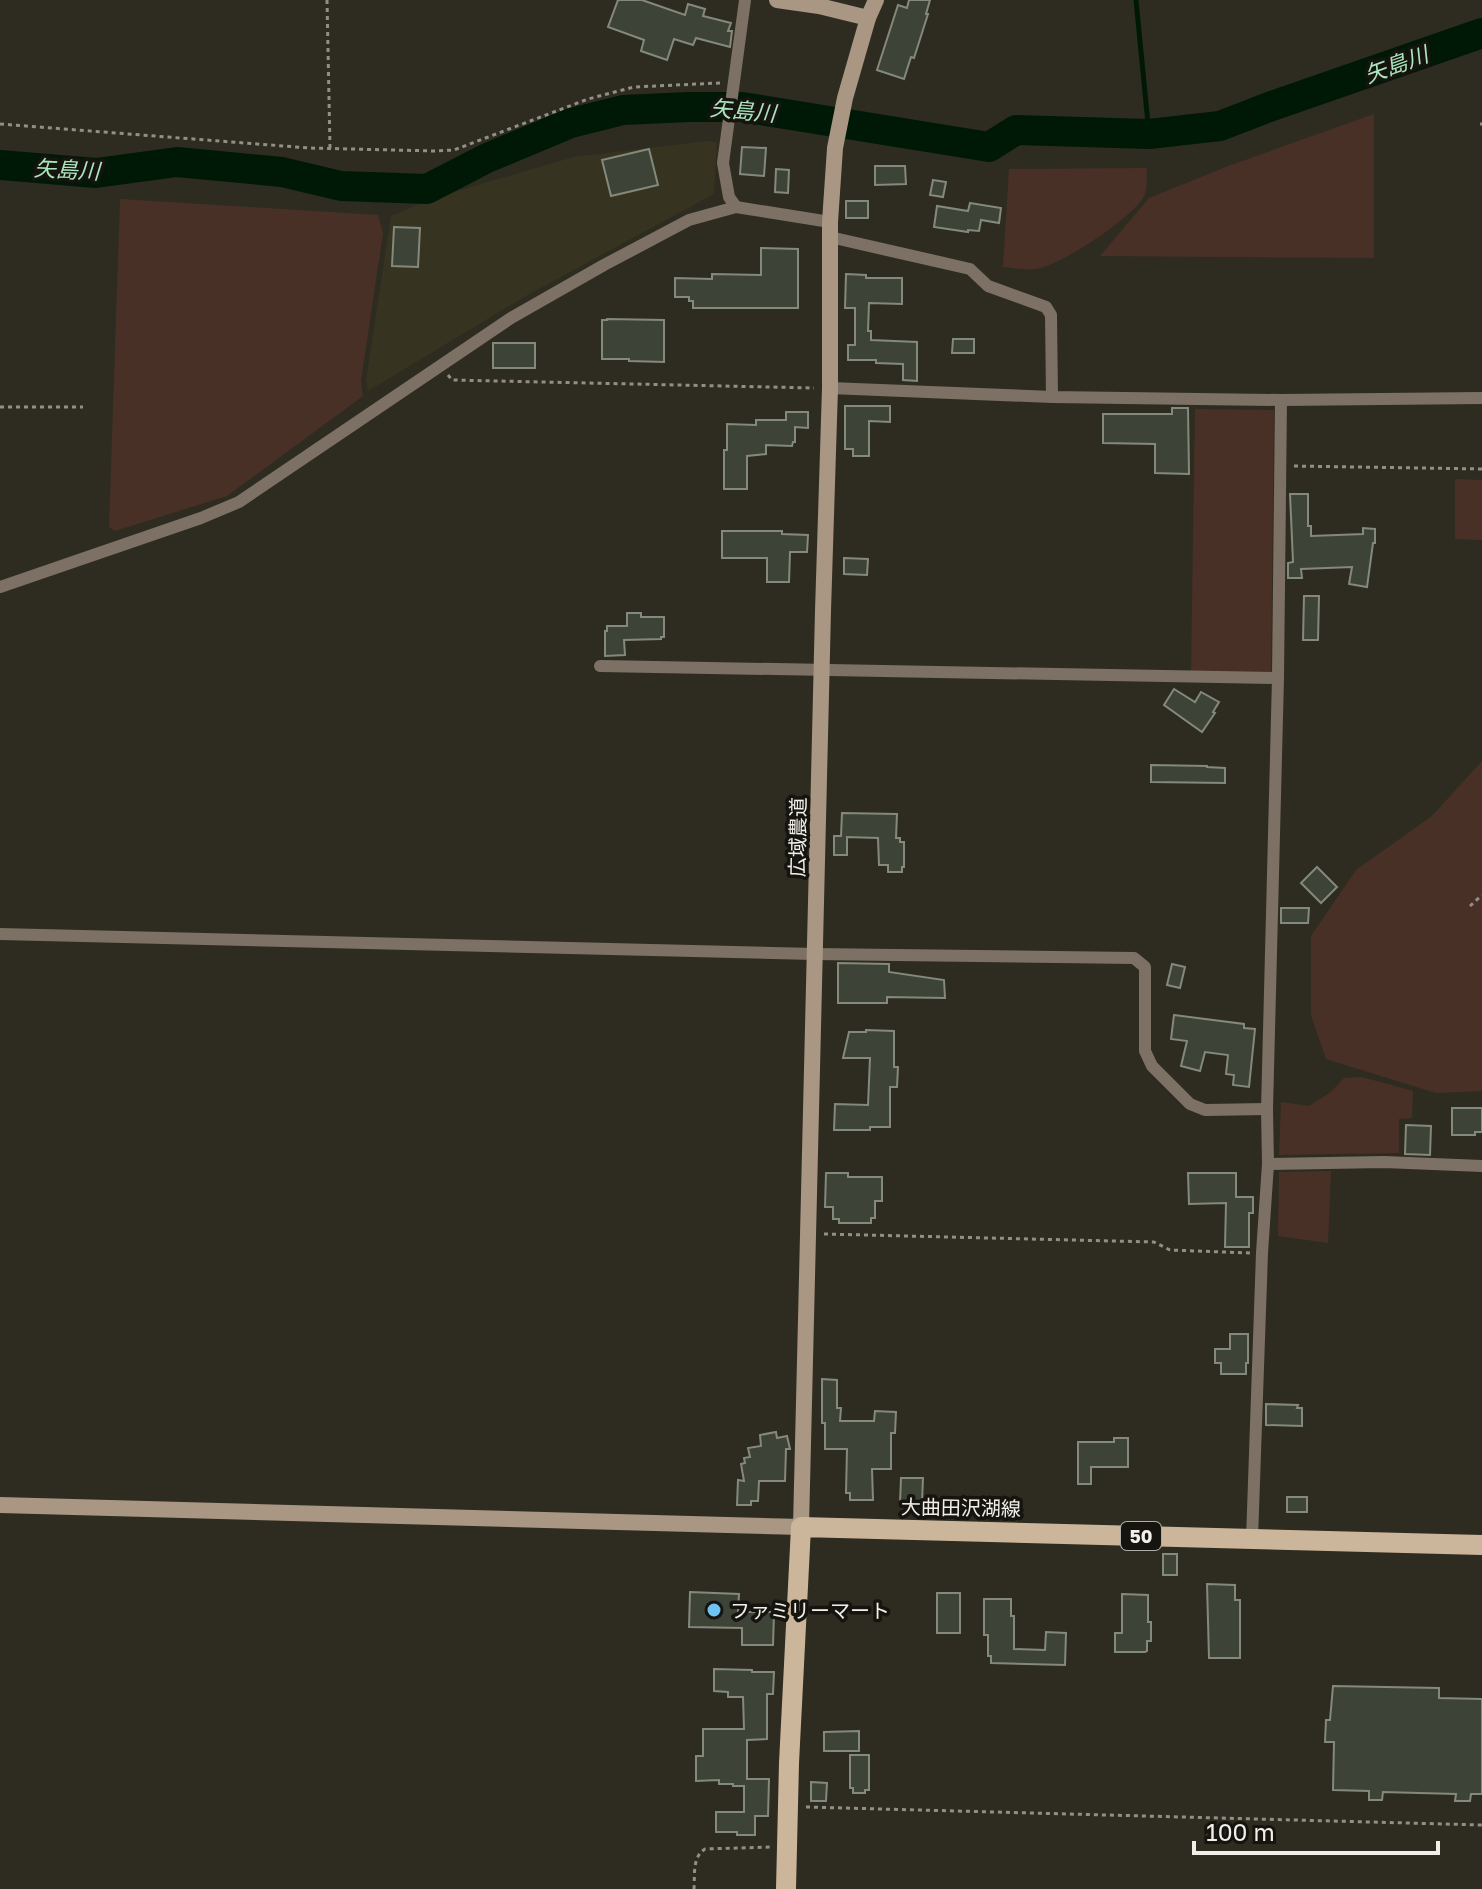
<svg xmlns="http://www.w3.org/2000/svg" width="1482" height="1889" viewBox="0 0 1482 1889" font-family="'Golos Text','Noto Sans JP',sans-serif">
	<rect width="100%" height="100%" fill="#2e2c20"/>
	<path fill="#363320" d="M 707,141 L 717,142 L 714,194 L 524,297 L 368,391 L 366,380 L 391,216 L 434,198 L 573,157 Z"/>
	<g fill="#493026">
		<path d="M 1374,114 L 1374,258 L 1100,256 L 1149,198 L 1231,165 Z"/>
		<path d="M 1147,168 C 1146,177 1148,191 1143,198 C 1129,220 1065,262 1040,268 C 1029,271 1015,268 1003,267 L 1009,169 Z"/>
		<path d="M 120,199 L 378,215 L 383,233 L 361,381 L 363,396 L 227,496 L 115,531 L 109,527 Z"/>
		<path d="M 1195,409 L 1274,410 L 1271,673 L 1191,672 Z"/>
		<path d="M 1455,479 L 1482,480 L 1482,540 L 1455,539 Z"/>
		<path d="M 1482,761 L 1482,1091 L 1436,1093 L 1326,1059 L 1311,1015 L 1311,936 L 1356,870 L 1432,816 Z"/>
		<path d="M 1362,1077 L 1413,1091 L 1412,1118 L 1399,1119 L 1399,1153 L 1279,1155 L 1281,1102 L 1309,1106 L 1331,1092 L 1344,1078 Z"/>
		<path d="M 1331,1171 L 1328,1243 L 1278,1236 L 1279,1172 Z"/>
	</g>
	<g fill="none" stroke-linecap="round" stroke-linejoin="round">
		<path stroke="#001907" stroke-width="5" d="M 1136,0 L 1149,134"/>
		<path stroke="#001907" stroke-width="30" d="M 0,165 L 96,173 L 177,162 L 282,172 L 341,186 L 427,189 L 487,158 L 571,123 L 623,110 L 689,107 L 742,107 L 989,147 L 1016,130 L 1149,134 L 1220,126 L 1269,107 L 1482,33"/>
	</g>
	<g fill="#3e4337" stroke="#83897b" stroke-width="2">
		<path d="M 618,0 L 642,0 L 685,15 L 688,4 L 705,9 L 703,16 L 731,23 L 728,31 L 732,31 L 730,47 L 696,38 L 693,45 L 674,39 L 667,60 L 641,51 L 644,40 L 608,27 Z"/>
		<path d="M 909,0 L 930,0 L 926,14 L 928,14 L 914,58 L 911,57 L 904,79 L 877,70 L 898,5 L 907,8 Z"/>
		<path d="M 742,147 L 766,148 L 764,176 L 740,174 Z"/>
		<path d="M 649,149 L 658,185 L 611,196 L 602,160 Z"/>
		<path d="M 875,166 L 905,166 L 906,184 L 875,185 Z"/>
		<path d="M 776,169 L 789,170 L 788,193 L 775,192 Z"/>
		<path d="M 933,180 L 946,182 L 943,197 L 930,195 Z"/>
		<rect x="846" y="201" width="22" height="17"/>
		<path d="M 970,203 L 1001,208 L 999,223 L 981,220 L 979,231 L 968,230 L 968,232 L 934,227 L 937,206 L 968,211 Z"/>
		<path d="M 394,227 L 420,228 L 418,267 L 392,266 Z"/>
		<path d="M 761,248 L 798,249 L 798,308 L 693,308 L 693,301 L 689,301 L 689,297 L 675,297 L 675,278 L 712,279 L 712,274 L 761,275 Z"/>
		<path d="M 846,274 L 866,275 L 866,278 L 902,278 L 902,304 L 869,303 L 868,331 L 871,331 L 871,340 L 917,342 L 917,381 L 903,380 L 903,364 L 876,363 L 876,360 L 848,360 L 848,345 L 855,345 L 855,308 L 845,308 Z"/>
		<path d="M 607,319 L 664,320 L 664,362 L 629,361 L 629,359 L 602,359 L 602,320 L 607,320 Z"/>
		<path d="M 953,339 L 974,339 L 974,353 L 952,353 Z"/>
		<rect x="493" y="343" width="42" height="25"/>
		<path d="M 845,406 L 890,406 L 890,422 L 869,421 L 869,456 L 853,456 L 853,449 L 845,449 Z"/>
		<path d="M 1172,408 L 1188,408 L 1189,474 L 1155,473 L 1155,444 L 1103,443 L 1103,414 L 1172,414 Z"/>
		<path d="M 786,412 L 808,412 L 808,428 L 795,427 L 795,442 L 793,442 L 792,446 L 766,445 L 766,454 L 747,456 L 747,489 L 724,489 L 724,450 L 727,450 L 727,424 L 756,425 L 756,420 L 786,420 Z"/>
		<path d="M 1290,494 L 1308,494 L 1308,526 L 1311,526 L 1311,536 L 1363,534 L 1363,528 L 1375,529 L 1375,543 L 1373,543 L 1367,587 L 1349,584 L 1352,567 L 1301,569 L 1302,578 L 1288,578 L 1288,563 L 1293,562 Z"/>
		<path d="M 722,531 L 782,531 L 782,534 L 808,535 L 807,552 L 790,552 L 789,582 L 767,582 L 767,558 L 722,558 Z"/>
		<path d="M 844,558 L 868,559 L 867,575 L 844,574 Z"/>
		<path d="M 1304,596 L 1319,596 L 1318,640 L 1303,640 Z"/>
		<path d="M 627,613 L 641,613 L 641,617 L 664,617 L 664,637 L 661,637 L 661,639 L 624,640 L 625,655 L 605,656 L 605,631 L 607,631 L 607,626 L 627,626 Z"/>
		<path d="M 1174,689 L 1195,702 L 1201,692 L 1219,702 L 1213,712 L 1215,713 L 1202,732 L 1164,705 Z"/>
		<path d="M 1151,765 L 1207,766 L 1207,767 L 1225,768 L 1225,783 L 1151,782 Z"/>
		<path d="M 842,813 L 897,814 L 896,838 L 900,838 L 900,842 L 904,842 L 904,867 L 902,867 L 902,872 L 888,872 L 888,865 L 879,865 L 878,838 L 847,837 L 847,855 L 834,855 L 834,836 L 841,836 Z"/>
		<path d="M 1317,867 L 1337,887 L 1321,903 L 1301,883 Z"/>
		<path d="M 1281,908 L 1309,908 L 1308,923 L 1281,923 Z"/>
		<path d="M 838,963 L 889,964 L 889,972 L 944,980 L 945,998 L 887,997 L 887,1003 L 838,1003 Z"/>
		<path d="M 1172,964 L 1185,967 L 1180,988 L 1167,985 Z"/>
		<path d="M 1174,1015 L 1244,1024 L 1244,1028 L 1255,1029 L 1249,1087 L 1233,1085 L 1234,1075 L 1226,1074 L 1228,1055 L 1205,1052 L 1200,1071 L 1181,1066 L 1187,1041 L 1171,1039 Z"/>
		<path d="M 866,1030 L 894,1031 L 894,1067 L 898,1067 L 897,1087 L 890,1087 L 890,1127 L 870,1127 L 870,1130 L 834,1130 L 835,1104 L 868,1105 L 870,1058 L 843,1058 L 849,1032 L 866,1032 Z"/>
		<path d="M 1452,1108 L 1482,1108 L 1482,1132 L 1475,1132 L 1475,1135 L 1452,1135 Z"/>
		<path d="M 1406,1125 L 1431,1126 L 1430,1155 L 1405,1154 Z"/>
		<path d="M 826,1173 L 848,1173 L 848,1177 L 882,1177 L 882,1201 L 875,1201 L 875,1218 L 871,1218 L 871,1223 L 839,1223 L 839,1219 L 833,1219 L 833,1207 L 825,1207 Z"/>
		<path d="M 1188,1173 L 1236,1173 L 1236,1197 L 1253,1197 L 1253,1213 L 1249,1213 L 1249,1247 L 1225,1247 L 1226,1203 L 1189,1204 Z"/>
		<path d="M 1230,1334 L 1248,1334 L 1248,1363 L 1246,1363 L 1246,1374 L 1221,1374 L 1221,1363 L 1215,1363 L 1215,1349 L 1230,1349 Z"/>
		<path d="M 822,1379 L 837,1380 L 837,1408 L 841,1408 L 840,1421 L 874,1421 L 875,1411 L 896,1412 L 895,1433 L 891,1433 L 891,1469 L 872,1469 L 873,1500 L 850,1500 L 850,1493 L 846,1493 L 847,1449 L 825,1449 L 825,1423 L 822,1423 Z"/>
		<path d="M 1266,1404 L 1298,1405 L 1297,1408 L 1302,1408 L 1302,1426 L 1266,1425 Z"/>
		<path d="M 776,1432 L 777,1438 L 787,1436 L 790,1449 L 786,1449 L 785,1481 L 759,1481 L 758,1501 L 751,1501 L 751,1505 L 737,1505 L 738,1480 L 744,1481 L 741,1464 L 745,1463 L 744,1458 L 750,1457 L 748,1448 L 761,1446 L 760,1435 Z"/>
		<path d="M 1114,1438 L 1128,1438 L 1128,1467 L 1091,1467 L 1091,1484 L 1078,1484 L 1078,1442 L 1114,1442 Z"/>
		<path d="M 901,1478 L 923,1478 L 922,1503 L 900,1503 Z"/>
		<rect x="1287" y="1497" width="20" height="15"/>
		<rect x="1163" y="1554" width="14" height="21"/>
		<path d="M 1207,1584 L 1235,1585 L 1235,1600 L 1240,1600 L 1240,1658 L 1209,1658 Z"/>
		<path d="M 690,1592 L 739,1594 L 738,1612 L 774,1612 L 773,1645 L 742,1645 L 742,1628 L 689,1627 Z"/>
		<rect x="937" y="1593" width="23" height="40"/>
		<path d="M 1122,1594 L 1148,1595 L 1148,1622 L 1151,1622 L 1151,1641 L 1147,1641 L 1147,1651 L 1145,1652 L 1115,1652 L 1115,1633 L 1122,1633 Z"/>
		<path d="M 984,1599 L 1011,1599 L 1011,1616 L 1014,1616 L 1014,1649 L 1045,1650 L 1046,1632 L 1066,1633 L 1065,1665 L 991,1663 L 991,1656 L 988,1656 L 988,1635 L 984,1635 Z"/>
		<path d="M 714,1669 L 752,1670 L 752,1672 L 774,1672 L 773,1694 L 767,1694 L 767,1739 L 747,1740 L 747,1779 L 769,1779 L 768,1816 L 755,1816 L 755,1835 L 737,1835 L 737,1832 L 716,1832 L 716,1812 L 744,1812 L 744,1786 L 733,1786 L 733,1784 L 719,1784 L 719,1780 L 696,1781 L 696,1756 L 703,1756 L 703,1729 L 744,1729 L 743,1697 L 728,1697 L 728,1692 L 714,1691 Z"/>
		<path d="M 1333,1686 L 1439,1688 L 1439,1698 L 1482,1699 L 1482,1794 L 1471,1794 L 1470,1801 L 1455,1801 L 1456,1794 L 1383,1792 L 1382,1800 L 1369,1800 L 1369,1791 L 1333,1790 L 1334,1742 L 1325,1742 L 1326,1720 L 1330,1720 Z"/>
		<path d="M 859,1731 L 859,1751 L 824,1751 L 824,1732 Z"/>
		<path d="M 850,1755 L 869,1755 L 869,1790 L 865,1790 L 865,1793 L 853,1793 L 853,1788 L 850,1788 Z"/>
		<path d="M 811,1782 L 827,1783 L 826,1801 L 811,1801 Z"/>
	</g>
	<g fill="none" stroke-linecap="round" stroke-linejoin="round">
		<g stroke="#918f86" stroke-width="3" stroke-dasharray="4 4" stroke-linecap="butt">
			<path d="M 327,0 L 330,148"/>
			<path d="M 0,124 L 309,148 L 435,151 L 454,150 L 588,99 L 634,87 L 720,83"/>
			<path d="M 1480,124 L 1482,124"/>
			<path d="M 448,375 L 452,380 L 814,388"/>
			<path d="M 0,407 L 83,407"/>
			<path d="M 1294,466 L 1482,469"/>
			<path d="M 1470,906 L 1482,895"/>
			<path d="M 824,1234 L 1154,1242 L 1170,1250 L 1250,1253"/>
			<path d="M 806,1807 L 1482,1825"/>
			<path d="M 694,1889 C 695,1875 692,1857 705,1849 L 771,1847"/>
		</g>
		<g stroke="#7c7164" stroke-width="12">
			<path d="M 736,207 L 729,197 L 723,163 L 745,0"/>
			<path d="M 830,237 L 970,269 L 988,286 L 1046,307 L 1051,315 L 1052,397"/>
			<path d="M 830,388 L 1052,397 L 1281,400 L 1482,398"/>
			<path d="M 0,587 L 201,518 L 239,502 L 511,318 L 604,265 L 689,220 L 736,207 L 830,222"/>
			<path d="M 600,666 L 1278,678"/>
			<path d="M 0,934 L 814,954 L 1134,958 L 1145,967 L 1145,1051 L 1152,1066 L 1190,1104 L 1205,1110 L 1267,1109"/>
			<path d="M 1268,1164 L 1384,1162 L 1482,1166"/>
			<path d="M 1252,1539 L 1262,1253 L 1268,1164 L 1267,1109 L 1278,678 L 1281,400"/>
		</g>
		<g stroke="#a99783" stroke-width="16">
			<path d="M 777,0 L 819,6 L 868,18"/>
			<path d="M 0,1505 L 801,1527 L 823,611 L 830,388 L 830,222 L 835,148 L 845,98 L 868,18 L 876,0"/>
		</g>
		<path stroke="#ccb69b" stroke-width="20" d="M 786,1889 L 789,1763 L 801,1527 L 1482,1545"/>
	</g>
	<circle fill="#6fc2f4" stroke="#15140f" stroke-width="3" cx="714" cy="1610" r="8"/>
	<g text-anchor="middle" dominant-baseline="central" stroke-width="7" stroke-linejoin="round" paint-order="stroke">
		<rect fill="#15140f" stroke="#afada7" stroke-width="2" x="1121" y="1522" width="40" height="28" rx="6"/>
		<g font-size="18" font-weight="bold" fill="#f1efe8">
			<text x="1141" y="1536">50</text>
		</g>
		<g font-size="20" fill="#f1efe8" stroke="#15140f">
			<text transform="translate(797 837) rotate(-89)">広域農道</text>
			<text transform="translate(961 1507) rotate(1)">大曲田沢湖線</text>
		</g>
		<g font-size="20" fill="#f1efe8" stroke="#15140f" text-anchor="start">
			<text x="730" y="1610">ファミリーマート</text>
		</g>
		<g font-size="22" font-style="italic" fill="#abe7bd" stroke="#15140f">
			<text transform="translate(1396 64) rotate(-20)">矢島川</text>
			<text transform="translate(743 110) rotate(5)">矢島川</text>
			<text transform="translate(67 169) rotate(3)">矢島川</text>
		</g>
	</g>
	<path d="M1194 1841v12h244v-12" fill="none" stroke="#f1efe8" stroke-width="4"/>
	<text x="1206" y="1841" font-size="24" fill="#f1efe8" stroke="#15140f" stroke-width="6" paint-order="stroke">100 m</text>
</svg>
